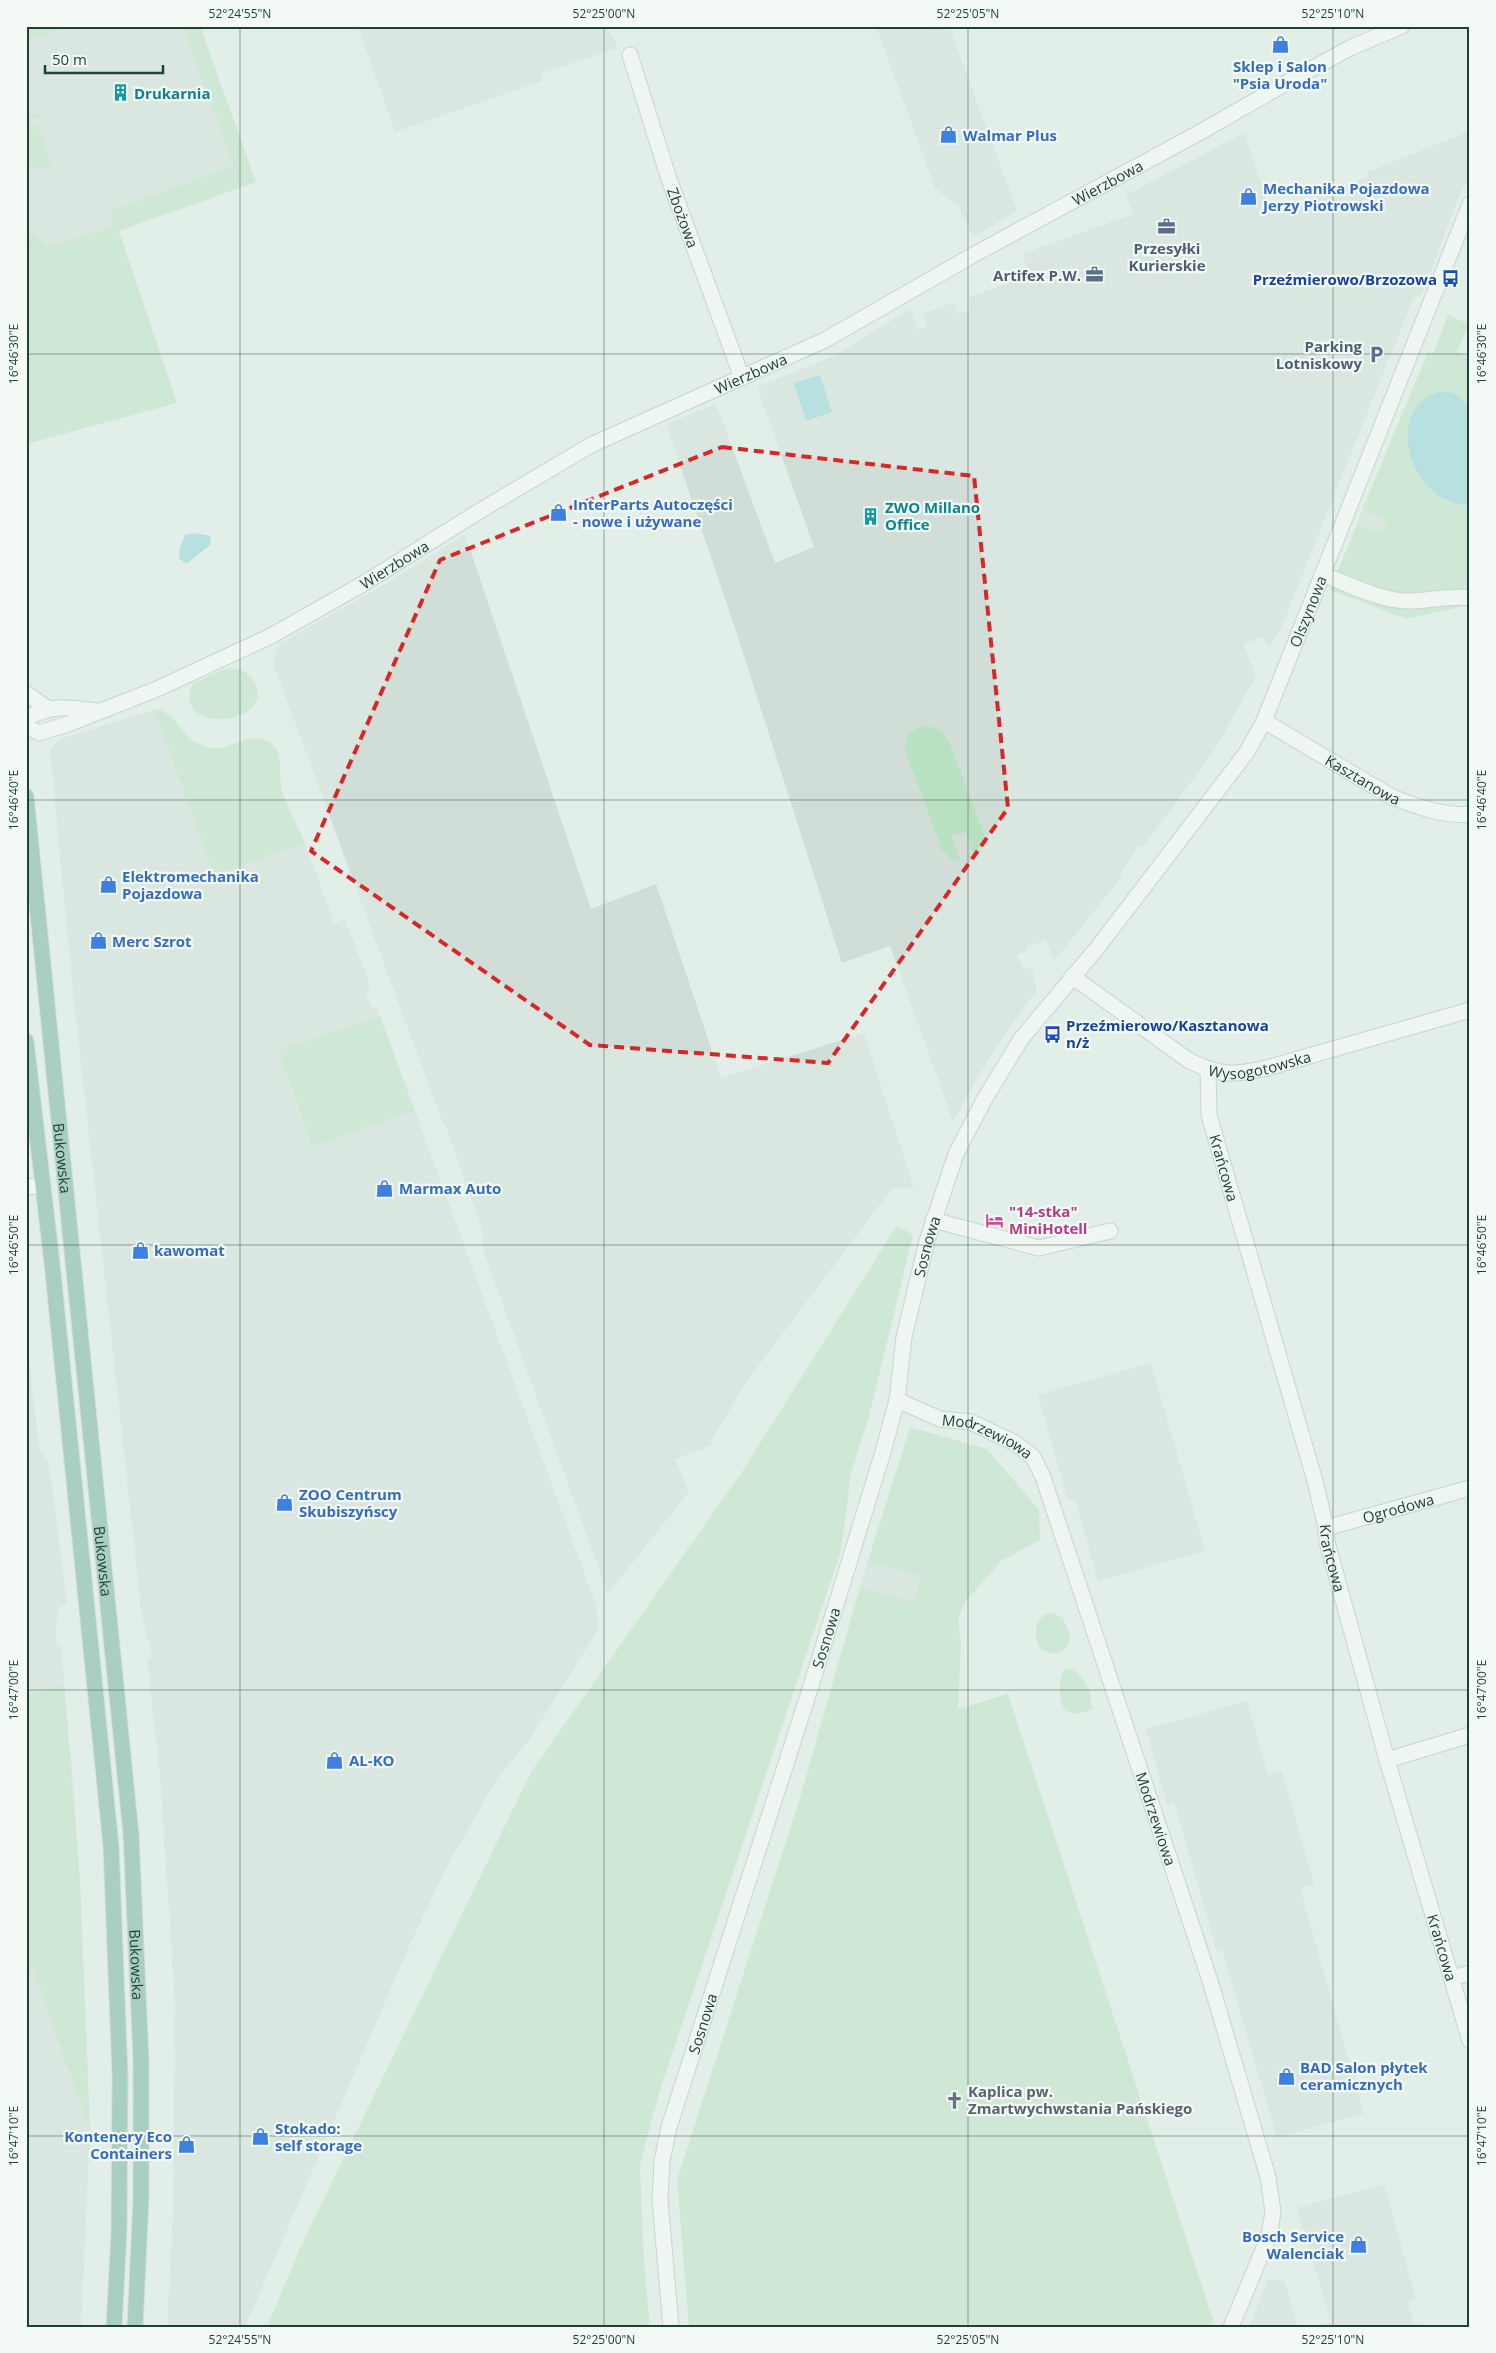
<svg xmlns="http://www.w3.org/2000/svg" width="1496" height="2353" viewBox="0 0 1496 2353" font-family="'Open Sans',sans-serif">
	<rect width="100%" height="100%" fill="#e2eee8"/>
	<g fill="#d0ded7">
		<path d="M 26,26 L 200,26 L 248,161 L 110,210 L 114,226 L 26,253 Z"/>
		<path d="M 358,26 L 601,26 L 613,35 L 617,48 L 540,74 L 542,81 L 395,132 Z"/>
		<path d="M 876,26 L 949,26 L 1017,211 L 973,237 L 958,206 L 935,188 Z"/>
		<path d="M 1470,131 L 1470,175 L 1457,201 L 1422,295 L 1414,297 L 1280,631 L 1269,647 L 1263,637 L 1243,644 L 1256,676 L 1215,749 L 1144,846 L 1138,846 L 1121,872 L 1122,876 L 1054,961 L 1046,940 L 1026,947 L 1027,951 L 1017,955 L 1023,968 L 1028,968 L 1033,971 L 1036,991 L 994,1050 L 953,1121 L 890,946 L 842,963 L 737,634 L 666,424 L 716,404 L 775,563 L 814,547 L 757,387 L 834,356 L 910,309 L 918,330 L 927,327 L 922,314 L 954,302 L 958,314 L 971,309 L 968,298 L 1030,275 L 1022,254 L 1133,214 L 1126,195 L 1244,133 L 1271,212 L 1368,177 L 1367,172 Z"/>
		<path d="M 1362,510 L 1387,520 L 1381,534 L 1357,524 Z"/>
		<path d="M 465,534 L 591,909 L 656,884 L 721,1078 L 864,1033 L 914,1188 L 893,1187 L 744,1385 L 711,1442 L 713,1445 L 675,1459 L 689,1492 L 608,1594 L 483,1250 L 483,1233 L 446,1126 L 442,1121 L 273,663 L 279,644 L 394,579 Z"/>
		<path d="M 154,710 L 214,876 L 305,843 L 334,923 L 345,919 L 370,985 L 366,994 L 372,1008 L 377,1008 L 380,1016 L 280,1049 L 279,1055 L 286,1078 L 312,1147 L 415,1111 L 596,1605 L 598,1630 L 527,1743 L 498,1777 L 449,1863 L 411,1942 L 245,2327 L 167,2327 L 173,2216 L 175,2001 L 160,1776 L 147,1659 L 153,1658 L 142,1618 L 138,1580 L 73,992 L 50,750 L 60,739 Z"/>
		<path d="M 26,1332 L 39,1450 L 49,1464 L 67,1604 L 60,1607 L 56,1627 L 57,1645 L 61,1647 L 74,1794 L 80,1881 L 90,2130 L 81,2327 L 26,2327 L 26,1972 L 33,1968 L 26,1948 Z"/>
		<path d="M 1151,1363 L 1205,1551 L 1098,1581 L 1075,1500 L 1068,1501 L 1038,1395 Z"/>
		<path d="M 868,1561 L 921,1576 L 915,1602 L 860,1587 Z"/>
		<path d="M 1247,1701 L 1268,1775 L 1282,1771 L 1314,1884 L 1300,1888 L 1364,2113 L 1277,2138 L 1222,1950 L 1217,1952 L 1174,1802 L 1167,1804 L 1146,1729 Z"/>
		<path d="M 1384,2184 L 1416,2299 L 1408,2302 L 1414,2324 L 1419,2323 L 1420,2327 L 1312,2327 L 1331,2322 L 1297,2208 Z"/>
		<path d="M 1268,2279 L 1285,2282 L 1298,2327 L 1249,2327 Z"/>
	</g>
	<g fill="#b8e1c1">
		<path d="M 30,26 L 69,26 L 26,41 L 26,28 Z"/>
		<path d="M 183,26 L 200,26 L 256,182 L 119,231 L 177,403 L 26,444 L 26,233 L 33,233 L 48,246 L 114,226 L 110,210 L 234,166 Z"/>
		<path d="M 40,113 L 42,117 L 28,122 L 30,127 L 38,125 L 52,165 L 42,168 L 26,167 L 26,118 Z"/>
		<path d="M 1448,315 L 1469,324 L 1457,352 L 1470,357 L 1470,605 L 1406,619 L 1330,590 L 1357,524 L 1381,534 L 1387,520 L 1362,510 L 1428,352 L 1433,354 Z"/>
		<path d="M 227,668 C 240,668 248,671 255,683 C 277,725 169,737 193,683 Z"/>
		<path d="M 158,709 C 178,716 182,737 201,745 C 225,754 233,741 253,738 C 262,737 271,741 276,749 C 282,761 279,777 282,790 C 287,808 298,826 305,843 L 214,876 L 154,710 Z"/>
		<path d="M 928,726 L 941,730 L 949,742 L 984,834 L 982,851 L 974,857 L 966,832 L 951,835 L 960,861 L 950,858 L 942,850 L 905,750 L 908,734 L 919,727 Z"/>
		<path d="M 380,1016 L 415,1111 L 312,1147 L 279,1055 L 280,1049 Z"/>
		<path d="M 897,1225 L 913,1235 L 869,1416 L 851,1474 L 841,1551 L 659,2093 L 640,2165 L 644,2262 L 650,2327 L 267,2327 L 301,2246 L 531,1772 L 744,1469 Z"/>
		<path d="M 910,1427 L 987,1449 L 1039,1510 L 1040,1540 L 1001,1561 L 966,1601 L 958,1618 L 961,1644 L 958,1709 L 955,1710 L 1008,1694 L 1213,2320 L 1211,2327 L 689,2327 L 677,2180 L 800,1798 L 860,1587 L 915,1602 L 921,1576 L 868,1561 Z"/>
		<path d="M 1053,1613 L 1063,1618 L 1071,1637 L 1065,1649 C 1056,1655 1047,1655 1039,1647 C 1033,1633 1035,1614 1053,1613 Z"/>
		<path d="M 1071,1668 C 1087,1680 1091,1690 1092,1710 C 1086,1711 1078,1715 1072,1713 C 1056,1709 1058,1681 1064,1670 Z"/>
		<path d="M 64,1684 L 80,1881 L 90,2130 L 33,1969 L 26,1972 L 26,1689 L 29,1696 Z"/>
	</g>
	<g fill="#84d0d8">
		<path d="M 820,375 L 832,412 L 806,421 L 794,383 Z"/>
		<path d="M 1446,391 L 1456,394 L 1470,409 L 1470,505 C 1406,506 1380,399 1446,391 Z"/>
		<path d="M 193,533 L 211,536 L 210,545 L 186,564 L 179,558 L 180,547 L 185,535 Z"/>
	</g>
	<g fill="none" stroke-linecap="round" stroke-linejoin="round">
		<path stroke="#84d0d8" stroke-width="5" d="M 26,246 L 28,245"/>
		<defs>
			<g id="minor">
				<path id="s1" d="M 630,55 L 669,179 L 742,378"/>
				<path d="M 1322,574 C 1349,584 1382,602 1411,601 C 1431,601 1450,595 1470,598"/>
				<path d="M 26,693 L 47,708"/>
				<path d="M 26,718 C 55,704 65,707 96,711"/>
				<path id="s2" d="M 1264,721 L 1392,797 C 1416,806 1444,817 1470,814"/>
				<path id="s3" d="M 26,726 L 39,733 L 68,724 L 157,689 L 271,636 L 361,585 L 488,506 L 591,445 L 825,340 L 975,254 L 1197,134 L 1300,75 L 1352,47 L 1402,26"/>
				<path id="s4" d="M 1072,976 L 1188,1060 C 1221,1077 1232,1075 1267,1068 L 1470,1010"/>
				<path id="s5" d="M 1208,1071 L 1209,1115 L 1315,1481 L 1326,1528 L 1327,1542 L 1387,1760 L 1470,2041"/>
				<path d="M 26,1187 L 43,1185"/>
				<path d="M 933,1220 L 1039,1248 L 1110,1231"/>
				<path id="s6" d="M 897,1400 L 940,1419 L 971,1422 L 1015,1443 L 1033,1457 L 1043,1477 L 1211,1984 L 1268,2177 L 1273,2212 L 1269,2236 L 1231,2327"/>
				<path id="s7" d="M 1326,1528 L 1470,1488"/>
				<path d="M 1387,1760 L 1470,1735"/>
				<path d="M 1452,1978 L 1470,1973"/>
				<path id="s8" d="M 671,2327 L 660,2200 L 662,2161 L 669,2127 L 811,1686 L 883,1452 L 897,1400 L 904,1337 L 927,1241 L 956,1154 L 984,1100 L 1021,1039 L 1098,947 L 1247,752 L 1264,721 L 1470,204"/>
			</g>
			<g id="major">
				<path id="s9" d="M 26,796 L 131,1834 L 141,2059 L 141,2199 L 135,2327"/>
				<path d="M 26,1041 L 52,1263 L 111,1846 L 120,2075 L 119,2232 L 114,2327"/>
			</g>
		</defs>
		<use href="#minor" stroke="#a4b7af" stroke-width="17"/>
		<use href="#major" stroke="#c1cac7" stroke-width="17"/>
		<use href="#minor" stroke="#fff" stroke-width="15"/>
		<use href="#major" stroke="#62a892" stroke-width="15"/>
	</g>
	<path d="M0 0H1496V2353H0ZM 722,447 L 974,476 L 1008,808 L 828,1063 L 590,1045 L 311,851 L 440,560 Z" fill="#e2eee8" fill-opacity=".55" fill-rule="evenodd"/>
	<path fill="none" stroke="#d62828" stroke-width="4" stroke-dasharray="10 6" stroke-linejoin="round" d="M 722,447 L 974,476 L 1008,808 L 828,1063 L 590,1045 L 311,851 L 440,560 Z"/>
	<path fill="none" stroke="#204136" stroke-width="1" stroke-opacity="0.45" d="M 240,26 L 240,2327M 604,26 L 604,2327M 968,26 L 968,2327M 1333,26 L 1333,2327M 26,354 L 1470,354M 26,800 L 1470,800M 26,1245 L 1470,1245M 26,1690 L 1470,1690M 26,2136 L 1470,2136"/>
	<defs>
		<symbol id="shop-bare" viewBox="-9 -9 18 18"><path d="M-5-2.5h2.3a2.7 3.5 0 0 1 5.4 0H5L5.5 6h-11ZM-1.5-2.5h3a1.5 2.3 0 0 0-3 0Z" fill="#3f7fe0" stroke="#f3faf6" stroke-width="2.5" paint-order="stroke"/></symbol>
		<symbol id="building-bare" viewBox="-9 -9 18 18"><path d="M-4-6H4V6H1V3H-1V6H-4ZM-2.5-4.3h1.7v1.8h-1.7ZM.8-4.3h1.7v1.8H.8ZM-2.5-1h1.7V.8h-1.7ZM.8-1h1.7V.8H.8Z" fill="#0f9aa8" stroke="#f3faf6" stroke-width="2.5" paint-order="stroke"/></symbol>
		<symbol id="office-bare" viewBox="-9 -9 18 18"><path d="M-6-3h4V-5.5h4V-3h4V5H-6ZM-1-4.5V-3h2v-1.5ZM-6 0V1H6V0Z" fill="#5c6f8a" stroke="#f3faf6" stroke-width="2.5" paint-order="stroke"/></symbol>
		<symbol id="bus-bare" viewBox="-9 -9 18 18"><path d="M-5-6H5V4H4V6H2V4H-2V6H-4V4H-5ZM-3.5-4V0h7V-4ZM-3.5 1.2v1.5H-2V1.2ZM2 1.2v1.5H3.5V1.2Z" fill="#1a4fb4" stroke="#f3faf6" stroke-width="2.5" paint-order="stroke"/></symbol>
		<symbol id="parking-bare" viewBox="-9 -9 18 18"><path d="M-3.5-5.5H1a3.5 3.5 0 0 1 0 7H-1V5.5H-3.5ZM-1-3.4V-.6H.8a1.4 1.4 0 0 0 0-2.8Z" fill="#5c6f8a" stroke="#f3faf6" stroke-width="2.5" paint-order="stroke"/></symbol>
		<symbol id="hotel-bare" viewBox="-9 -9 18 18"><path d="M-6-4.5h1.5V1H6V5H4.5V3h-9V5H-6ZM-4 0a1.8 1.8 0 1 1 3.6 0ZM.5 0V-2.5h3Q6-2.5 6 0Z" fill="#d1479c" stroke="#f3faf6" stroke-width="2.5" paint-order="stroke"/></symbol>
		<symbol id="church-bare" viewBox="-9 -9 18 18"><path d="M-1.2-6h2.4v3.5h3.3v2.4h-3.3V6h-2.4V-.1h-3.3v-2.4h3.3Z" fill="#6b7280" stroke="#f3faf6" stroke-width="2.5" paint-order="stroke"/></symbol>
	</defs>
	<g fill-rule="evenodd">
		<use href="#shop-bare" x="1268" y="32" width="25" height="25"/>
		<use href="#building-bare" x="108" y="80" width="25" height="25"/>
		<use href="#shop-bare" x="936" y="122" width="25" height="25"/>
		<use href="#shop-bare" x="1236" y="184" width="25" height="25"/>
		<use href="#office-bare" x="1154" y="214" width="25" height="25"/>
		<use href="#office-bare" x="1082" y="262" width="25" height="25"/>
		<use href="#bus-bare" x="1438" y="266" width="25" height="25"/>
		<use href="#parking-bare" x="1364" y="342" width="25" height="25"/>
		<use href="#shop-bare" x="546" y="500" width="25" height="25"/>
		<use href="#building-bare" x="858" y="504" width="25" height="25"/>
		<use href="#shop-bare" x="96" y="872" width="25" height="25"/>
		<use href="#shop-bare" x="86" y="928" width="25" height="25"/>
		<use href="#bus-bare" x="1040" y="1022" width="25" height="25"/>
		<use href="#shop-bare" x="372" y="1176" width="25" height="25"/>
		<use href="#hotel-bare" x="982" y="1208" width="25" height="25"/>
		<use href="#shop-bare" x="128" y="1238" width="25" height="25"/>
		<use href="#shop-bare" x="272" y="1490" width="25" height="25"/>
		<use href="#shop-bare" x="322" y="1748" width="25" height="25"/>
		<use href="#shop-bare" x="1274" y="2064" width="25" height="25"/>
		<use href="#church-bare" x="942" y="2088" width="25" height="25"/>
		<use href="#shop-bare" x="248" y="2124" width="25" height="25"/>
		<use href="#shop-bare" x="174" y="2132" width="25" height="25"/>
		<use href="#shop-bare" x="1346" y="2232" width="25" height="25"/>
	</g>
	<g text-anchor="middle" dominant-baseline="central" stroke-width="4.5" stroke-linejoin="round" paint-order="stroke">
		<g font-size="15" font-weight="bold" fill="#366cbe" stroke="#f3faf6" text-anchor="start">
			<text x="1280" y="66" text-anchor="middle">Sklep i Salon<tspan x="1280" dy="17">"Psia Uroda"</tspan></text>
			<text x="963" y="135">Walmar Plus</text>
			<text x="1263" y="188">Mechanika Pojazdowa<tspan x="1263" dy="17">Jerzy Piotrowski</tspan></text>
			<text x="573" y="504">InterParts Autoczęści<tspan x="573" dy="17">- nowe i używane</tspan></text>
			<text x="122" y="876">Elektromechanika<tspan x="122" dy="17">Pojazdowa</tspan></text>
			<text x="112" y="941">Merc Szrot</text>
			<text x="399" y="1188">Marmax Auto</text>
			<text x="154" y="1250">kawomat</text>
			<text x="299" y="1494">ZOO Centrum<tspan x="299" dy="17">Skubiszyńscy</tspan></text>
			<text x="349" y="1760">AL-KO</text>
			<text x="1300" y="2067">BAD Salon płytek<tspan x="1300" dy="17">ceramicznych</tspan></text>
			<text x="275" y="2128">Stokado:<tspan x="275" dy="17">self storage</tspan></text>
			<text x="172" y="2136" text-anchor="end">Kontenery Eco<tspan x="172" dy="17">Containers</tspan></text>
			<text x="1344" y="2236" text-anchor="end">Bosch Service<tspan x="1344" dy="17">Walenciak</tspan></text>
		</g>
		<g font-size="15" font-weight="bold" fill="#0d838f" stroke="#f3faf6" text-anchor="start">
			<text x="134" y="93">Drukarnia</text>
			<text x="885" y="507">ZWO Millano<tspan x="885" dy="17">Office</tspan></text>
		</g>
		<g font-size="15" fill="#204136" stroke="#f3faf6">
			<text stroke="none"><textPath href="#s3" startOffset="1219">Wierzbowa</textPath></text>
			<text stroke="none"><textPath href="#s1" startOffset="171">Zbożowa</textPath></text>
			<text stroke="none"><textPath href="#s3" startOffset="814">Wierzbowa</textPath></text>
			<text stroke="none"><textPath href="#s3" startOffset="409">Wierzbowa</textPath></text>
			<text stroke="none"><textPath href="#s8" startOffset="1868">Olszynowa</textPath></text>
			<text stroke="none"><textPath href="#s2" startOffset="115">Kasztanowa</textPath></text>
			<text stroke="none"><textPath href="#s4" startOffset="218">Wysogotowska</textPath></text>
			<text stroke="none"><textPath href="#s9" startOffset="364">Bukowska</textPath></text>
			<text stroke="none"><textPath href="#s5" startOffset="99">Krańcowa</textPath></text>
			<text stroke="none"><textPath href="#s8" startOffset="1120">Sosnowa</textPath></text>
			<text stroke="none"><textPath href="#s6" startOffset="98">Modrzewiowa</textPath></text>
			<text stroke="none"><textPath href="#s7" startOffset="75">Ogrodowa</textPath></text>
			<text stroke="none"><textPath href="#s5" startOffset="504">Krańcowa</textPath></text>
			<text stroke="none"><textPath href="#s9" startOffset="769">Bukowska</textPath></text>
			<text stroke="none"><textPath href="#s8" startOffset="715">Sosnowa</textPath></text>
			<text stroke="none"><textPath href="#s6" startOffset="532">Modrzewiowa</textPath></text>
			<text stroke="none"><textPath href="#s5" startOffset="909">Krańcowa</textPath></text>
			<text stroke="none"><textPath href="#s9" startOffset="1174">Bukowska</textPath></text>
			<text stroke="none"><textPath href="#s8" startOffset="310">Sosnowa</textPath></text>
		</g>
		<g font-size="15" font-weight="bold" fill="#4e5e75" stroke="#f3faf6" text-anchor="end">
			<text x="1167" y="248" text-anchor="middle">Przesyłki<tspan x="1167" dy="17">Kurierskie</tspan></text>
			<text x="1081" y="275">Artifex P.W.</text>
			<text x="1362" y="346">Parking<tspan x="1362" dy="17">Lotniskowy</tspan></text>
		</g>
		<g font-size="15" font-weight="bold" fill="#164399" stroke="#f3faf6" text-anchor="end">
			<text x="1437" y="279">Przeźmierowo/Brzozowa</text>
			<text x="1066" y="1025" text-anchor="start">Przeźmierowo/Kasztanowa<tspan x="1066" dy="17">n/ż</tspan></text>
		</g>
		<g font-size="15" font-weight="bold" fill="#b23c85" stroke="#f3faf6" text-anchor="start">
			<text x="1009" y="1211">"14-stka"<tspan x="1009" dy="17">MiniHotell</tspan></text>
		</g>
		<g font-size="15" font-weight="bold" fill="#5b616d" stroke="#f3faf6" text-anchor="start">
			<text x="968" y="2091">Kaplica pw.<tspan x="968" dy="17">Zmartwychwstania Pańskiego</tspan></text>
		</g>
	</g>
	<rect width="1496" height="2353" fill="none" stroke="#f3faf6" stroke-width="55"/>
	<path d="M45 65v8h118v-8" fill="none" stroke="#204136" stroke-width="2.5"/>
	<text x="52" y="65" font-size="15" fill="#204136" stroke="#f3faf6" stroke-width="4" paint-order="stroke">50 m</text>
	<rect x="28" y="28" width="1440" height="2298" fill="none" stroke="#204136" stroke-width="2"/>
	<g font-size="12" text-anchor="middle" fill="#204136">
		<text x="240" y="18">52°24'55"N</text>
		<text x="604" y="18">52°25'00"N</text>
		<text x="968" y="18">52°25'05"N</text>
		<text x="1333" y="18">52°25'10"N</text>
		<text transform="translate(1482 354) rotate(-90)" y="4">16°46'30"E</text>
		<text transform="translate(14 354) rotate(-90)" y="4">16°46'30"E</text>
		<text transform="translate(14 800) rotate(-90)" y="4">16°46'40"E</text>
		<text transform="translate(1482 800) rotate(-90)" y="4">16°46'40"E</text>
		<text transform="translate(1482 1245) rotate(-90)" y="4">16°46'50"E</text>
		<text transform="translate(14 1245) rotate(-90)" y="4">16°46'50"E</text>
		<text transform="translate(1482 1690) rotate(-90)" y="4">16°47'00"E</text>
		<text transform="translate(14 1690) rotate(-90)" y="4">16°47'00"E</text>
		<text transform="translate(14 2136) rotate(-90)" y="4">16°47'10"E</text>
		<text transform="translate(1482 2136) rotate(-90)" y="4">16°47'10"E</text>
		<text x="240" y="2344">52°24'55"N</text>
		<text x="604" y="2344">52°25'00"N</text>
		<text x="968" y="2344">52°25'05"N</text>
		<text x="1333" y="2344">52°25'10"N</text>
	</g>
</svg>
